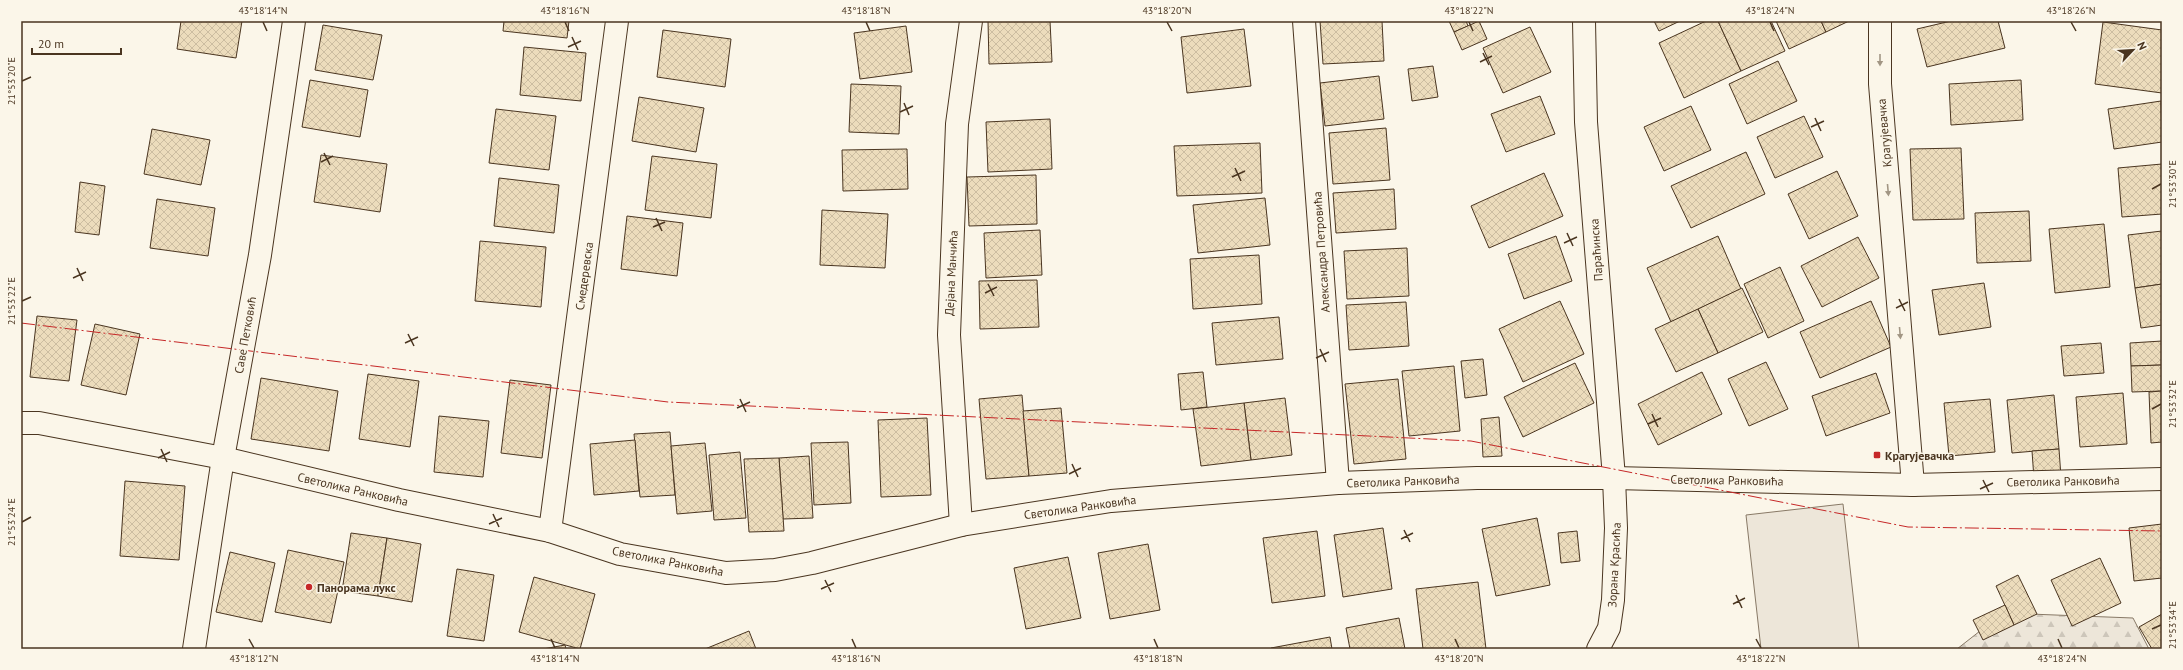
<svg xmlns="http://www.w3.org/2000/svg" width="2183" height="670" viewBox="0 0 2183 670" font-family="'PT Sans',sans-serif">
	<defs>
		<pattern id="forest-firs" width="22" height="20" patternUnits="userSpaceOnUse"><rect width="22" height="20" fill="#ede6d9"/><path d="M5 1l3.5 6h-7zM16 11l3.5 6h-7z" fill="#cdc6ba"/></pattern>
		<pattern id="building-cross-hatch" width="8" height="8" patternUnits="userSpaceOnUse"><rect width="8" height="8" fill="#ecdcbc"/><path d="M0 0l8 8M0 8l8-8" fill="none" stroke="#ccbda1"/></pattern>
	</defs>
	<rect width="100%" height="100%" fill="#fbf6e9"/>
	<path fill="url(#forest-firs)" stroke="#887966" d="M 2003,613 L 2133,618 L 2149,649 L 1957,649 Z"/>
	<path fill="#ede6d9" stroke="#887966" d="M 1843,504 L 1859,649 L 1761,649 L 1746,515 Z"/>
	<g fill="url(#building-cross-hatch)" stroke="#4a3520">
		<path d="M 181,21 L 242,21 L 236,58 L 177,49 Z"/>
		<path d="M 504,21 L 569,21 L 567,38 L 503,31 Z"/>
		<path d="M 988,21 L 1050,21 L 1052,62 L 989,64 Z"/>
		<path d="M 1320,21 L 1382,21 L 1384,61 L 1323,64 Z"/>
		<path d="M 1449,21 L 1466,21 L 1468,26 L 1454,32 Z"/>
		<path d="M 1479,21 L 1487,39 L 1462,50 L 1454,32 Z"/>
		<path d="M 1654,21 L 1680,21 L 1659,31 Z"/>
		<path d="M 1706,21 L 1718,21 L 1741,71 L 1684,98 L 1659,43 Z"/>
		<path d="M 1718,21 L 1771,21 L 1785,51 L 1741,71 Z"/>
		<path d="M 1776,21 L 1821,21 L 1826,32 L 1789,49 Z"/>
		<path d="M 1821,21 L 1849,21 L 1826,32 Z"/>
		<path d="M 1951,21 L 1998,21 L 2005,48 L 1927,67 L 1917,29 Z"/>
		<path d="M 2103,22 L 2162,30 L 2162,93 L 2095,84 Z"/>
		<path d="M 323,25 L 382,35 L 373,80 L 315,70 Z"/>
		<path d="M 906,26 L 912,72 L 860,79 L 854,33 Z"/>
		<path d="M 1530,27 L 1551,72 L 1503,93 L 1483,48 Z"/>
		<path d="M 1244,29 L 1251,86 L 1187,93 L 1181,37 Z"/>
		<path d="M 663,30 L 731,39 L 725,87 L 657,77 Z"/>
		<path d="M 524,47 L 586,53 L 581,101 L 520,95 Z"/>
		<path d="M 1778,61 L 1797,101 L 1747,124 L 1729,84 Z"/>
		<path d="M 1433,66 L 1438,97 L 1412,101 L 1408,69 Z"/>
		<path d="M 1379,76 L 1384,119 L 1325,126 L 1320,83 Z"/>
		<path d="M 310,80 L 368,90 L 360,137 L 302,127 Z"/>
		<path d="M 2021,80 L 2023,120 L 1951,125 L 1949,84 Z"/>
		<path d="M 851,84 L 901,86 L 899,134 L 849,132 Z"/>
		<path d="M 1540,96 L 1555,134 L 1506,152 L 1491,114 Z"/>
		<path d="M 639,97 L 704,108 L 696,152 L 632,141 Z"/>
		<path d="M 2161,101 L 2162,142 L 2114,149 L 2108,109 Z"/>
		<path d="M 1691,106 L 1711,150 L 1664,171 L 1644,127 Z"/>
		<path d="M 496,109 L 556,116 L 549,170 L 489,163 Z"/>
		<path d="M 1804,116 L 1823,157 L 1775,178 L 1757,137 Z"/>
		<path d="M 1050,119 L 1052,169 L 988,172 L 986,122 Z"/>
		<path d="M 1386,128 L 1390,180 L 1333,184 L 1329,133 Z"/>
		<path d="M 152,129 L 210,140 L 201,185 L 144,174 Z"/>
		<path d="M 1260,143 L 1262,193 L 1177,196 L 1174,146 Z"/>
		<path d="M 1961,148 L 1964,219 L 1913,220 L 1910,149 Z"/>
		<path d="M 907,149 L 908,189 L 843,191 L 842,150 Z"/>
		<path d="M 1746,152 L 1765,194 L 1691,228 L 1671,186 Z"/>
		<path d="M 321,155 L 387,164 L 380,212 L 314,202 Z"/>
		<path d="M 652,156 L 717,164 L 711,218 L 645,210 Z"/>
		<path d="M 2162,164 L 2162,214 L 2122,217 L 2118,168 Z"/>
		<path d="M 1837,171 L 1858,216 L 1809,239 L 1788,194 Z"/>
		<path d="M 1544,173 L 1563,216 L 1489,248 L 1471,206 Z"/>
		<path d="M 1036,175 L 1037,224 L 969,226 L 967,177 Z"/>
		<path d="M 499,178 L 559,185 L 554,233 L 494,226 Z"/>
		<path d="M 80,182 L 105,186 L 99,235 L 75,232 Z"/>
		<path d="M 1394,189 L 1396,229 L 1336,233 L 1333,193 Z"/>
		<path d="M 1265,198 L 1270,245 L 1198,253 L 1193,205 Z"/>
		<path d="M 157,199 L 215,208 L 208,256 L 150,248 Z"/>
		<path d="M 822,210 L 888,214 L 885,268 L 820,265 Z"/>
		<path d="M 2029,211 L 2031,261 L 1977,263 L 1975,213 Z"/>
		<path d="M 627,216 L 683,223 L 677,276 L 621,269 Z"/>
		<path d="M 2104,224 L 2110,287 L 2055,293 L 2049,229 Z"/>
		<path d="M 1040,230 L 1042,275 L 986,278 L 984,233 Z"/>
		<path d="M 2162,231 L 2162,284 L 2135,288 L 2128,235 Z"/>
		<path d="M 1556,236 L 1572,281 L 1524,299 L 1508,254 Z"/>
		<path d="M 1718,236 L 1741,289 L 1671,322 L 1647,268 Z"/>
		<path d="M 1858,237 L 1879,278 L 1822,307 L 1801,266 Z"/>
		<path d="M 480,241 L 546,247 L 541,307 L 475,301 Z"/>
		<path d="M 1407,248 L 1409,296 L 1347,299 L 1344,251 Z"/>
		<path d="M 1259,255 L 1262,304 L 1193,309 L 1190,259 Z"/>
		<path d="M 1780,267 L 1804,321 L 1768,338 L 1744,284 Z"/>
		<path d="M 1037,280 L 1039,327 L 980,329 L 979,281 Z"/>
		<path d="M 1984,283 L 1991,327 L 1939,335 L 1932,290 Z"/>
		<path d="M 2162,284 L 2162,325 L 2141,328 L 2135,288 Z"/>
		<path d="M 1742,288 L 1763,332 L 1718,353 L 1698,309 Z"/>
		<path d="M 1560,301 L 1584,354 L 1523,382 L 1499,329 Z"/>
		<path d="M 1871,301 L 1891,347 L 1820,378 L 1800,332 Z"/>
		<path d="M 1406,302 L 1409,346 L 1349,350 L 1346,305 Z"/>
		<path d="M 1698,309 L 1718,353 L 1676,372 L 1655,329 Z"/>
		<path d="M 37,316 L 77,320 L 69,381 L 30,377 Z"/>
		<path d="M 1279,317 L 1283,359 L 1216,365 L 1212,323 Z"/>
		<path d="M 95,324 L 140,334 L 126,395 L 81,385 Z"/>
		<path d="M 2162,341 L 2162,365 L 2131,366 L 2130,343 Z"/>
		<path d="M 2101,343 L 2104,373 L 2064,376 L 2061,346 Z"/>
		<path d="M 1483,359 L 1487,395 L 1465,398 L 1461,361 Z"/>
		<path d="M 1766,362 L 1788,409 L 1749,426 L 1728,379 Z"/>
		<path d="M 1575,363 L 1594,403 L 1523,437 L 1504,397 Z"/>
		<path d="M 2162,365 L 2162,391 L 2132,392 L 2131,366 Z"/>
		<path d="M 1454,366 L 1460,431 L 1409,436 L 1402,371 Z"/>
		<path d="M 1203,372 L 1207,407 L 1181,410 L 1178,374 Z"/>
		<path d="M 1702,372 L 1722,414 L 1658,445 L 1638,404 Z"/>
		<path d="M 1876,373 L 1890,413 L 1826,436 L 1812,396 Z"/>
		<path d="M 368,374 L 419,381 L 410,447 L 359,439 Z"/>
		<path d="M 261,378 L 338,391 L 329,451 L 251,439 Z"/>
		<path d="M 1398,379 L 1406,459 L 1354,464 L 1345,384 Z"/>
		<path d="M 510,380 L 551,385 L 542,458 L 501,453 Z"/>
		<path d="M 2162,391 L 2162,442 L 2151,443 L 2149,392 Z"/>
		<path d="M 2123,393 L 2127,444 L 2080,447 L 2076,397 Z"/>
		<path d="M 1022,395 L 1029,476 L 986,479 L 979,399 Z"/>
		<path d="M 2054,395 L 2059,449 L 2012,453 L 2007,400 Z"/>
		<path d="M 1285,398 L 1292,455 L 1251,460 L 1244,403 Z"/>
		<path d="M 1990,399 L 1995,452 L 1949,456 L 1944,403 Z"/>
		<path d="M 1244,403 L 1251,460 L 1201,466 L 1193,409 Z"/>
		<path d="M 1061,408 L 1067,473 L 1029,476 L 1023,411 Z"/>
		<path d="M 439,416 L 489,421 L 483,477 L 434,472 Z"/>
		<path d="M 1499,417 L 1502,456 L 1483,457 L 1481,419 Z"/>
		<path d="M 927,418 L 931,495 L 881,497 L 878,420 Z"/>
		<path d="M 670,432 L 675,495 L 640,497 L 634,434 Z"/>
		<path d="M 635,440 L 639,491 L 594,495 L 590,444 Z"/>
		<path d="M 848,442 L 851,503 L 814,505 L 811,443 Z"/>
		<path d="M 705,443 L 712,511 L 677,514 L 671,446 Z"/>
		<path d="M 2059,449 L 2061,477 L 2034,479 L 2032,451 Z"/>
		<path d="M 740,452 L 746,518 L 714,520 L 709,455 Z"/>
		<path d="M 809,456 L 813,518 L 783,519 L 779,458 Z"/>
		<path d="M 779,458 L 784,531 L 749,532 L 744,459 Z"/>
		<path d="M 125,481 L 185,486 L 179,560 L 120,556 Z"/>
		<path d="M 1537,518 L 1550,585 L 1496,596 L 1482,529 Z"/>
		<path d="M 2162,524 L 2162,578 L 2134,581 L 2129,528 Z"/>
		<path d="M 1383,528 L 1392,589 L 1343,597 L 1334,535 Z"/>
		<path d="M 1317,531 L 1325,596 L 1272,603 L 1263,538 Z"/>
		<path d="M 1577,531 L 1580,561 L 1561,563 L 1558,533 Z"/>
		<path d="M 351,533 L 387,538 L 378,596 L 342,591 Z"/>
		<path d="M 387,538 L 421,544 L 412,602 L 378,596 Z"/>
		<path d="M 1148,544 L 1160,610 L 1110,619 L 1098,553 Z"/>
		<path d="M 288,550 L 344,562 L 331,623 L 275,612 Z"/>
		<path d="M 230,552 L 275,563 L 262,622 L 216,612 Z"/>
		<path d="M 1068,557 L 1081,618 L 1026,629 L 1014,568 Z"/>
		<path d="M 2100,558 L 2121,603 L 2072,626 L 2051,580 Z"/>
		<path d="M 457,569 L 494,575 L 484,641 L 447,636 Z"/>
		<path d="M 2018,575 L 2037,614 L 2014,625 L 1996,586 Z"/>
		<path d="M 534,577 L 595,594 L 580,649 L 519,632 Z"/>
		<path d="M 1478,582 L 1486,649 L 1423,649 L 1416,589 Z"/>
		<path d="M 2005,605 L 2014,625 L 1983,640 L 1973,620 Z"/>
		<path d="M 2162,614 L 2162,649 L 2152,649 L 2139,627 Z"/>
		<path d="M 1399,618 L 1405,649 L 1350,649 L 1346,628 Z"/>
		<path d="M 749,631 L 756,649 L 705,649 Z"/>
		<path d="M 1330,637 L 1332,649 L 1272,649 L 1271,648 Z"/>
		<path d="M 565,645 L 566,649 L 543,649 Z"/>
	</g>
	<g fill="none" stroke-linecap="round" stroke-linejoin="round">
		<defs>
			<g id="minor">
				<path d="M 1304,21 L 1338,483"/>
				<path d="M 1584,21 L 1586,122 L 1614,478 L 1616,528 L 1613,600 L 1609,628 L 1598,649"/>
				<path d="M 1880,21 L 1880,84 L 1913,485"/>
				<path d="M 21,423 L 39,423 L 223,458 L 399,500 L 550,531 L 620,554 L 726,573 L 775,570 L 812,563 L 961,525 L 1111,501 L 1338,483 L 1477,478 L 1614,478 L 1913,485 L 2162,479"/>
				<path d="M 961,525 L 949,335 L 957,124 L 971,21"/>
				<path d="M 550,531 L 617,21"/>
				<path d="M 194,649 L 223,458 L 260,255 L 294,21"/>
			</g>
		</defs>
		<use href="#minor" stroke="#4a3520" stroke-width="24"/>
		<use href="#minor" stroke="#fbf6e9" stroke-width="22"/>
		<path stroke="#c62828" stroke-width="1" stroke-dasharray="14 3 2 3" stroke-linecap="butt" d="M 21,323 L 668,402 L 1471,441 L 1908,527 L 2162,531"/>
	</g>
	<defs><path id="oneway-solid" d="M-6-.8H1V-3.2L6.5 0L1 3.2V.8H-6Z"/></defs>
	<g fill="#a29684">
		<use href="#oneway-solid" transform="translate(1880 60) rotate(90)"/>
		<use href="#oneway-solid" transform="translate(1888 190) rotate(85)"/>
		<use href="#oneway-solid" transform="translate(1900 333) rotate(85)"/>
	</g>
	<path fill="none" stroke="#4a3520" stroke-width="1.5" d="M 263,22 L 267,31M 565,22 L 569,31M 866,22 L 870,31M 1167,22 L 1172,31M 1469,22 L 1473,31M 1770,22 L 1774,31M 2071,22 L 2076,31M 572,37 L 578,50M 568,47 L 581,41M 1483,53 L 1489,65M 1480,62 L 1492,56M 22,81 L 31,77M 904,103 L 909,115M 900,112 L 913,106M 1815,118 L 1821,131M 1811,127 L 1824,121M 324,153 L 330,165M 321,162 L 333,156M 1235,168 L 1241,181M 1232,177 L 1245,171M 2152,189 L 2161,184M 656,218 L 662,231M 653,227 L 665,222M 1567,233 L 1573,246M 1564,243 L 1577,237M 77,268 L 83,281M 73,278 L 86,272M 988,284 L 994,296M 985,293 L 997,287M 1899,299 L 1905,311M 22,301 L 31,297M 1896,308 L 1908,302M 408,334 L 414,346M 405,343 L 418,337M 1320,349 L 1326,362M 1316,358 L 1329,352M 740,399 L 746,412M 737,408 L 750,402M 2152,409 L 2161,404M 1652,414 L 1658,427M 1648,424 L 1661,418M 161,449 L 167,462M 158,458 L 170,452M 1072,464 L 1078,477M 1069,474 L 1081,468M 1983,480 L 1989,492M 1980,489 L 1993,483M 493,514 L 499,527M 22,522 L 31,517M 489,524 L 502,518M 1404,530 L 1410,542M 1401,539 L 1413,533M 825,580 L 831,592M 821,589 L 834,583M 1736,595 L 1742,608M 1733,604 L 1745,598M 2152,629 L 2161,625M 249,639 L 254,648M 551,639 L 555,648M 852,639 L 856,648M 1154,639 L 1158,648M 1455,639 L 1459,648M 1756,639 L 1761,648M 2058,639 L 2062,648"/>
	<g fill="#c62828" stroke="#fbf6e9" stroke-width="1.5">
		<rect x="1873" y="451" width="8" height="8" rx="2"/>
		<circle cx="309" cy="587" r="4"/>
	</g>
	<g text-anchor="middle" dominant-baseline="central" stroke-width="3" stroke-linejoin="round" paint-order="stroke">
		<g font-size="12" fill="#4a3520" stroke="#fbf6e9">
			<text transform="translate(1884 133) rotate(-95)">Крагујевачка</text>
			<text transform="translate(1596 250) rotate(-94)">Параћинска</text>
			<text transform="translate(1321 252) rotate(-94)">Александра Петровића</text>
			<text transform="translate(951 273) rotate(-87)">Дејана Манчића</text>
			<text transform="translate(584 276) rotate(-82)">Смедеревска</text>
			<text transform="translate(245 335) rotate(-80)">Саве Петковић</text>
			<text transform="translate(1727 480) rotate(1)">Светолика Ранковића</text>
			<text transform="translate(1403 481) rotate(-2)">Светолика Ранковића</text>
			<text transform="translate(2063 481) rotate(-1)">Светолика Ранковића</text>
			<text transform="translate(353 489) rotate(13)">Светолика Ранковића</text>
			<text transform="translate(1080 507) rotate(-8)">Светолика Ранковића</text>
			<text transform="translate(668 561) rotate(11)">Светолика Ранковића</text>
			<text transform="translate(1614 565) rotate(-87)">Зорана Красића</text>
		</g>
		<g font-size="12" font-weight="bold" fill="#4a3520" stroke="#fbf6e9" text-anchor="start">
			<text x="1885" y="455">Крагујевачка</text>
			<text x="317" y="587">Панорама лукс</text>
		</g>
	</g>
	<rect width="2183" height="670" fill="none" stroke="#fbf6e9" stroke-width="44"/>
	<g transform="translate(2133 50) rotate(65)" stroke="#fbf6e9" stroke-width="3" paint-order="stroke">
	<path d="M0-3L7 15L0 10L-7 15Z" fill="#4a3520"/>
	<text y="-6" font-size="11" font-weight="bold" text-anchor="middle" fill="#4a3520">N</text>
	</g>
	<path d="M32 48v6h89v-6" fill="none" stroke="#4a3520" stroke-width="2"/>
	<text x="38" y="48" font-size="12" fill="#4a3520" stroke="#fbf6e9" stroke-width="3" paint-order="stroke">20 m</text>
	<rect x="22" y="22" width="2139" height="626" fill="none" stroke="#4a3520" stroke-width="1.5"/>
	<g font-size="10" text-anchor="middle" fill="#4a3520">
		<text x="263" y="14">43°18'14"N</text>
		<text x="565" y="14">43°18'16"N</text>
		<text x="866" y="14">43°18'18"N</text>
		<text x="1167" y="14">43°18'20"N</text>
		<text x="1469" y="14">43°18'22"N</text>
		<text x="1770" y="14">43°18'24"N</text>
		<text x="2071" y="14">43°18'26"N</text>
		<text transform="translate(11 81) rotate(-90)" y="4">21°53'20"E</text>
		<text transform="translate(2172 184) rotate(-90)" y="4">21°53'30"E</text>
		<text transform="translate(11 301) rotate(-90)" y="4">21°53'22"E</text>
		<text transform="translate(2172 404) rotate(-90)" y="4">21°53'32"E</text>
		<text transform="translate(11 522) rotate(-90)" y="4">21°53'24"E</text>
		<text transform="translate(2172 625) rotate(-90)" y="4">21°53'34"E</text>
		<text x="254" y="662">43°18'12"N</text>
		<text x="555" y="662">43°18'14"N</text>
		<text x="856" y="662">43°18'16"N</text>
		<text x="1158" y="662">43°18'18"N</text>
		<text x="1459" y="662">43°18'20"N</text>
		<text x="1761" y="662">43°18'22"N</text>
		<text x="2062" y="662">43°18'24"N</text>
	</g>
</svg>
